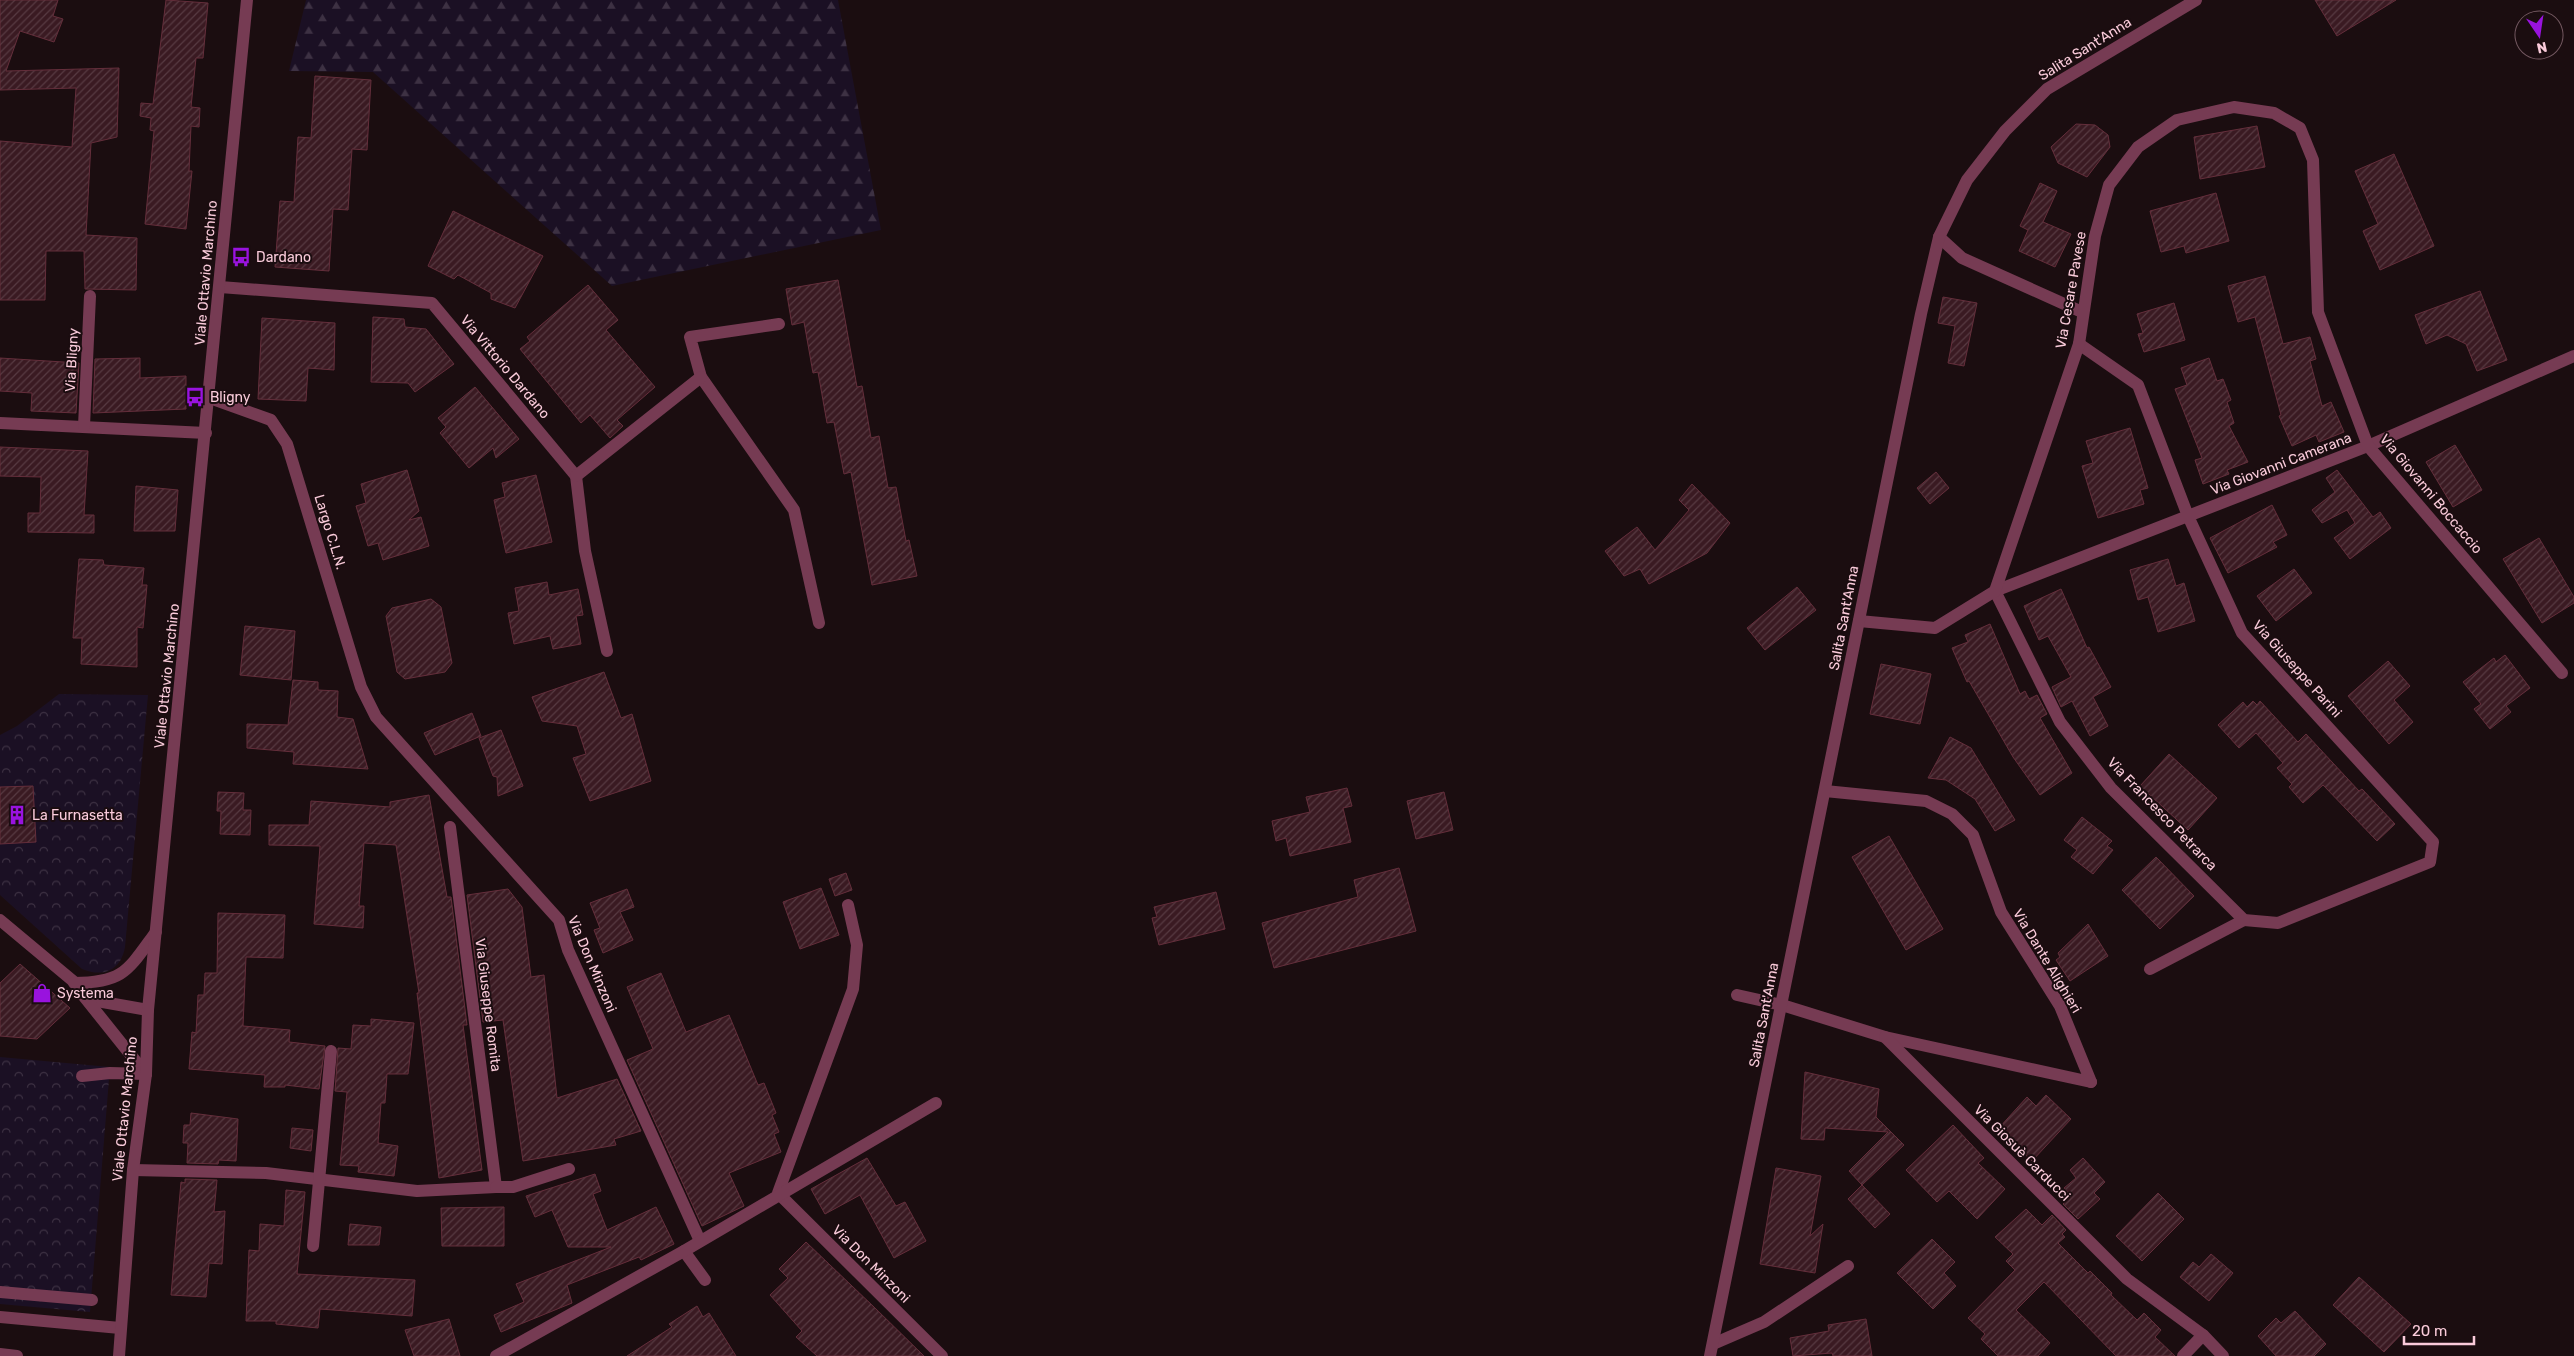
<svg xmlns="http://www.w3.org/2000/svg" width="2574" height="1356" viewBox="0 0 2574 1356" font-family="Rubik,sans-serif">
	<defs>
		<pattern id="forest-firs" width="22" height="20" patternUnits="userSpaceOnUse" patternTransform="scale(1.25)"><rect width="22" height="20" fill="#1b1024"/><path d="M5 1l3.5 6h-7zM16 11l3.5 6h-7z" fill="#3d3143"/></pattern>
		<pattern id="park-crowns" width="20" height="18" patternUnits="userSpaceOnUse" patternTransform="scale(1.25)"><rect width="20" height="18" fill="#1b1024"/><path d="M2 6a3 3 0 1 1 6 0M12 15a3 3 0 1 1 6 0" fill="none" stroke="#3d3143"/></pattern>
		<pattern id="building-hatch" width="6" height="6" patternUnits="userSpaceOnUse" patternTransform="scale(1.25)"><rect width="6" height="6" fill="#3a1a22"/><path d="M-1 1l2-2M0 6l6-6M5 7l2-2" fill="none" stroke="#573a42"/></pattern>
	</defs>
	<rect width="100%" height="100%" fill="#1b0d10"/>
	<path fill="url(#forest-firs)" d="M 306,0 L 838,0 L 881,230 L 612,286 L 373,72 L 289,71 Z"/>
	<g fill="url(#park-crowns)">
		<path d="M 59,694 L 148,695 L 125,947 C 121,970 104,978 82,969 L 0,895 L 0,735 L 17,726 Z"/>
		<path d="M 0,1057 L 110,1067 L 90,1312 L 0,1304 Z"/>
	</g>
	<g fill="url(#building-hatch)" stroke="#642e3b">
		<path d="M 0,0 L 58,0 L 53,16 L 63,19 L 54,42 L 20,31 L 6,71 L 119,68 L 117,137 L 91,143 L 86,235 L 137,238 L 136,290 L 85,289 L 84,251 L 46,251 L 45,300 L 0,300 L 0,141 L 72,147 L 76,88 L 0,90 Z"/>
		<path d="M 166,0 L 208,3 L 203,58 L 196,58 L 191,107 L 200,108 L 199,127 L 191,126 L 189,171 L 192,171 L 186,229 L 145,224 L 154,131 L 150,130 L 151,118 L 140,116 L 141,103 L 153,104 Z"/>
		<path d="M 2315,0 L 2396,0 L 2337,36 Z"/>
		<path d="M 315,76 L 371,80 L 367,150 L 352,149 L 348,210 L 333,209 L 329,271 L 275,267 L 280,201 L 294,202 L 298,137 L 311,138 Z"/>
		<path d="M 2076,124 L 2095,125 L 2108,135 L 2110,147 L 2087,177 L 2058,163 L 2051,147 Z"/>
		<path d="M 2257,126 L 2265,167 L 2200,179 L 2194,137 Z"/>
		<path d="M 2394,154 L 2434,246 L 2380,270 L 2363,231 L 2378,224 L 2355,171 Z"/>
		<path d="M 2040,183 L 2057,191 L 2043,222 L 2071,234 L 2055,267 L 2019,251 L 2028,230 L 2020,226 Z"/>
		<path d="M 2216,193 L 2229,241 L 2186,253 L 2184,246 L 2161,252 L 2150,211 Z"/>
		<path d="M 453,211 L 543,256 L 515,308 L 491,299 L 491,293 L 458,275 L 454,279 L 428,266 Z"/>
		<path d="M 2265,276 L 2283,344 L 2310,337 L 2316,359 L 2310,361 L 2322,406 L 2331,402 L 2344,432 L 2319,442 L 2316,435 L 2292,446 L 2279,416 L 2281,415 L 2255,317 L 2238,322 L 2228,286 Z"/>
		<path d="M 838,280 L 857,387 L 862,386 L 871,438 L 879,436 L 888,488 L 896,487 L 906,541 L 909,540 L 917,576 L 872,585 L 851,472 L 844,474 L 834,422 L 827,423 L 818,372 L 813,373 L 804,322 L 792,325 L 786,289 Z"/>
		<path d="M 588,285 L 618,320 L 606,330 L 655,387 L 617,420 L 623,426 L 610,438 L 590,415 L 581,423 L 520,349 L 530,341 L 527,337 Z"/>
		<path d="M 2480,291 L 2507,360 L 2477,371 L 2466,344 L 2447,335 L 2426,344 L 2415,315 Z"/>
		<path d="M 1943,297 L 1977,303 L 1964,366 L 1948,363 L 1955,326 L 1938,323 Z"/>
		<path d="M 2174,303 L 2185,340 L 2144,352 L 2138,334 L 2143,333 L 2137,314 Z"/>
		<path d="M 373,317 L 404,319 L 405,327 L 426,329 L 454,364 L 415,392 L 408,383 L 371,382 Z"/>
		<path d="M 262,318 L 335,323 L 334,370 L 308,368 L 306,401 L 258,399 Z"/>
		<path d="M 0,358 L 79,363 L 76,413 L 31,411 L 32,393 L 0,391 Z"/>
		<path d="M 140,358 L 140,378 L 186,376 L 186,409 L 93,413 L 95,359 Z"/>
		<path d="M 2209,358 L 2217,381 L 2223,379 L 2231,400 L 2227,402 L 2234,423 L 2229,426 L 2248,462 L 2227,470 L 2229,474 L 2203,484 L 2195,460 L 2202,458 L 2175,389 L 2187,385 L 2181,368 Z"/>
		<path d="M 475,387 L 519,439 L 496,458 L 493,448 L 469,468 L 440,433 L 446,427 L 438,418 Z"/>
		<path d="M 2130,428 L 2148,488 L 2140,490 L 2144,504 L 2098,518 L 2082,466 L 2093,463 L 2086,441 Z"/>
		<path d="M 2455,445 L 2482,490 L 2453,507 L 2426,462 Z"/>
		<path d="M 0,447 L 88,451 L 84,515 L 94,515 L 94,533 L 28,532 L 28,513 L 40,513 L 41,477 L 0,476 Z"/>
		<path d="M 407,470 L 419,511 L 409,520 L 421,517 L 429,546 L 383,560 L 378,543 L 368,546 L 356,506 L 366,503 L 361,484 Z"/>
		<path d="M 2337,470 L 2373,517 L 2380,512 L 2391,528 L 2350,559 L 2334,538 L 2355,523 L 2347,510 L 2322,523 L 2312,510 L 2335,492 L 2326,478 Z"/>
		<path d="M 1936,472 L 1949,488 L 1930,504 L 1917,488 Z"/>
		<path d="M 536,475 L 552,542 L 506,553 L 494,500 L 505,497 L 502,483 Z"/>
		<path d="M 1692,484 L 1730,523 L 1707,553 L 1649,584 L 1640,569 L 1624,576 L 1605,551 L 1637,527 L 1655,550 L 1689,510 L 1679,500 Z"/>
		<path d="M 136,486 L 178,490 L 175,531 L 134,531 Z"/>
		<path d="M 2272,505 L 2287,535 L 2273,542 L 2277,547 L 2228,573 L 2210,538 Z"/>
		<path d="M 2539,538 L 2574,597 L 2574,603 L 2542,623 L 2503,559 Z"/>
		<path d="M 79,559 L 103,560 L 104,565 L 144,568 L 142,585 L 147,585 L 143,628 L 137,627 L 137,667 L 81,664 L 82,638 L 73,638 Z"/>
		<path d="M 2168,559 L 2176,586 L 2184,583 L 2195,621 L 2158,632 L 2148,597 L 2138,600 L 2130,570 Z"/>
		<path d="M 2294,569 L 2312,593 L 2276,621 L 2257,596 Z"/>
		<path d="M 547,582 L 549,595 L 578,589 L 583,615 L 576,616 L 581,644 L 553,649 L 550,636 L 514,644 L 508,613 L 519,611 L 515,588 Z"/>
		<path d="M 1797,587 L 1816,610 L 1765,650 L 1747,628 Z"/>
		<path d="M 2061,589 L 2087,648 L 2089,647 L 2111,687 L 2093,697 L 2108,726 L 2090,736 L 2072,701 L 2061,707 L 2052,687 L 2071,677 L 2048,636 L 2039,640 L 2024,606 Z"/>
		<path d="M 431,599 L 441,607 L 452,663 L 445,672 L 405,679 L 397,672 L 386,616 L 392,608 Z"/>
		<path d="M 1990,624 L 2020,694 L 2025,691 L 2029,699 L 2037,695 L 2047,714 L 2040,718 L 2072,773 L 2040,795 L 2013,757 L 1969,681 L 1967,682 L 1952,648 L 1968,642 L 1965,635 Z"/>
		<path d="M 245,626 L 295,631 L 291,680 L 240,675 Z"/>
		<path d="M 2505,655 L 2530,688 L 2506,706 L 2511,712 L 2490,729 L 2474,709 L 2481,704 L 2463,682 L 2494,658 L 2496,662 Z"/>
		<path d="M 2388,661 L 2410,686 L 2394,700 L 2413,722 L 2389,744 L 2348,696 Z"/>
		<path d="M 1881,664 L 1931,674 L 1920,724 L 1870,714 Z"/>
		<path d="M 604,672 L 621,718 L 632,714 L 651,781 L 590,801 L 573,758 L 586,754 L 577,726 L 542,721 L 532,697 Z"/>
		<path d="M 293,680 L 318,682 L 318,690 L 338,691 L 337,717 L 353,719 L 368,769 L 293,764 L 294,752 L 247,748 L 247,724 L 288,725 Z"/>
		<path d="M 2253,701 L 2257,705 L 2260,701 L 2298,742 L 2306,734 L 2359,791 L 2362,789 L 2395,824 L 2377,841 L 2323,785 L 2303,803 L 2289,787 L 2292,784 L 2277,768 L 2283,763 L 2256,733 L 2239,748 L 2218,725 L 2243,702 L 2247,707 Z"/>
		<path d="M 472,713 L 481,736 L 435,755 L 424,733 Z"/>
		<path d="M 501,730 L 523,786 L 498,796 L 497,777 L 493,776 L 479,738 Z"/>
		<path d="M 1950,737 L 1971,748 L 2015,820 L 1995,831 L 1975,799 L 1946,780 L 1928,778 Z"/>
		<path d="M 2169,754 L 2217,798 L 2188,830 L 2140,786 Z"/>
		<path d="M 33,786 L 36,842 L 0,844 L 0,787 Z"/>
		<path d="M 1347,788 L 1352,806 L 1343,808 L 1351,842 L 1290,856 L 1286,838 L 1276,841 L 1272,821 L 1310,812 L 1306,797 Z"/>
		<path d="M 218,792 L 244,793 L 243,810 L 251,810 L 250,835 L 220,834 L 221,811 L 217,811 Z"/>
		<path d="M 1444,792 L 1453,830 L 1416,839 L 1407,801 Z"/>
		<path d="M 429,795 L 447,897 L 451,897 L 467,1025 L 463,1025 L 482,1170 L 439,1178 L 417,993 L 419,993 L 396,845 L 364,843 L 359,906 L 364,906 L 363,928 L 314,924 L 320,846 L 269,845 L 269,825 L 309,825 L 311,801 L 390,807 L 390,802 Z"/>
		<path d="M 2082,817 L 2112,841 L 2107,846 L 2113,850 L 2093,874 L 2071,857 L 2077,850 L 2064,840 Z"/>
		<path d="M 1889,836 L 1943,929 L 1906,950 L 1852,857 Z"/>
		<path d="M 2156,857 L 2194,896 L 2160,929 L 2122,890 Z"/>
		<path d="M 1399,868 L 1416,931 L 1274,968 L 1262,923 L 1358,897 L 1354,880 Z"/>
		<path d="M 846,873 L 852,890 L 835,896 L 829,879 Z"/>
		<path d="M 821,888 L 839,935 L 800,949 L 783,902 Z"/>
		<path d="M 508,889 L 522,907 L 531,977 L 544,975 L 557,1098 L 617,1079 L 641,1131 L 614,1139 L 616,1145 L 523,1161 L 503,1020 L 483,1022 L 467,895 Z"/>
		<path d="M 627,889 L 634,907 L 620,912 L 633,940 L 603,953 L 594,930 L 600,928 L 590,903 Z"/>
		<path d="M 1216,892 L 1225,929 L 1159,945 L 1152,918 L 1157,917 L 1154,907 Z"/>
		<path d="M 218,913 L 285,915 L 283,958 L 246,957 L 243,1026 L 290,1030 L 289,1042 L 325,1046 L 319,1089 L 285,1085 L 285,1087 L 264,1087 L 265,1075 L 189,1069 L 192,1032 L 196,1033 L 198,995 L 204,995 L 205,973 L 217,973 Z"/>
		<path d="M 2088,924 L 2108,956 L 2070,981 L 2056,960 L 2060,957 L 2058,953 Z"/>
		<path d="M 20,964 L 70,1008 L 37,1039 L 0,1036 L 0,983 Z"/>
		<path d="M 661,973 L 686,1032 L 729,1015 L 758,1085 L 764,1083 L 776,1113 L 772,1115 L 779,1132 L 774,1134 L 781,1152 L 729,1173 L 744,1206 L 702,1226 L 627,1060 L 653,1049 L 627,987 Z"/>
		<path d="M 371,1019 L 414,1023 L 408,1074 L 387,1074 L 385,1103 L 381,1103 L 378,1143 L 398,1146 L 394,1176 L 358,1172 L 359,1166 L 340,1165 L 347,1092 L 335,1091 L 338,1048 L 351,1049 L 353,1025 L 371,1026 Z"/>
		<path d="M 1805,1072 L 1879,1089 L 1876,1117 L 1904,1145 L 1862,1185 L 1849,1171 L 1888,1132 L 1825,1128 L 1824,1140 L 1801,1139 Z"/>
		<path d="M 2046,1095 L 2071,1119 L 2032,1161 L 1998,1129 L 2027,1097 L 2036,1106 Z"/>
		<path d="M 191,1113 L 238,1119 L 236,1161 L 219,1160 L 218,1164 L 187,1163 L 188,1143 L 183,1143 L 184,1125 L 190,1125 Z"/>
		<path d="M 1953,1125 L 1984,1158 L 1978,1163 L 2005,1189 L 1977,1219 L 1949,1191 L 1937,1202 L 1906,1170 Z"/>
		<path d="M 292,1128 L 313,1130 L 311,1151 L 290,1148 Z"/>
		<path d="M 867,1158 L 896,1206 L 905,1202 L 926,1241 L 894,1258 L 860,1195 L 825,1214 L 811,1189 Z"/>
		<path d="M 2083,1158 L 2105,1182 L 2094,1193 L 2100,1199 L 2078,1219 L 2063,1204 L 2071,1196 L 2064,1188 L 2076,1178 L 2070,1170 Z"/>
		<path d="M 1776,1168 L 1821,1176 L 1810,1236 L 1823,1224 L 1815,1273 L 1760,1264 Z"/>
		<path d="M 595,1174 L 601,1191 L 593,1194 L 607,1230 L 656,1207 L 674,1244 L 641,1260 L 639,1257 L 567,1285 L 572,1303 L 501,1332 L 494,1315 L 524,1302 L 516,1284 L 611,1247 L 568,1247 L 552,1210 L 535,1217 L 526,1196 Z"/>
		<path d="M 185,1179 L 217,1180 L 214,1212 L 225,1211 L 222,1264 L 209,1263 L 206,1297 L 171,1295 L 181,1182 L 185,1183 Z"/>
		<path d="M 1862,1185 L 1890,1214 L 1875,1228 L 1848,1199 Z"/>
		<path d="M 286,1190 L 305,1192 L 297,1274 L 415,1280 L 412,1316 L 320,1309 L 318,1328 L 276,1324 L 276,1321 L 246,1321 L 249,1250 L 259,1251 L 260,1224 L 284,1226 Z"/>
		<path d="M 2158,1193 L 2184,1219 L 2142,1261 L 2116,1236 Z"/>
		<path d="M 504,1207 L 504,1246 L 442,1246 L 441,1208 Z"/>
		<path d="M 2026,1209 L 2042,1225 L 2052,1215 L 2066,1230 L 2062,1234 L 2065,1237 L 2058,1243 L 2088,1273 L 2090,1271 L 2112,1293 L 2111,1295 L 2137,1320 L 2144,1313 L 2161,1330 L 2155,1337 L 2175,1356 L 2116,1356 L 2044,1282 L 2016,1310 L 2050,1343 L 2038,1356 L 1998,1356 L 1981,1339 L 1985,1334 L 1968,1318 L 2015,1270 L 2006,1261 L 2013,1254 L 1995,1237 Z"/>
		<path d="M 350,1224 L 381,1227 L 379,1245 L 348,1245 Z"/>
		<path d="M 1932,1239 L 1955,1262 L 1944,1273 L 1956,1286 L 1933,1309 L 1897,1273 Z"/>
		<path d="M 806,1242 L 874,1307 L 924,1356 L 817,1356 L 796,1337 L 802,1331 L 770,1295 L 788,1278 L 779,1269 Z"/>
		<path d="M 2211,1254 L 2233,1273 L 2209,1301 L 2180,1277 L 2193,1262 L 2199,1267 Z"/>
		<path d="M 2359,1277 L 2411,1324 L 2384,1352 L 2333,1305 Z"/>
		<path d="M 697,1306 L 703,1317 L 709,1313 L 736,1356 L 627,1356 L 672,1327 L 669,1324 Z"/>
		<path d="M 2295,1311 L 2326,1344 L 2314,1356 L 2276,1356 L 2258,1336 L 2276,1318 L 2281,1323 Z"/>
		<path d="M 449,1319 L 460,1356 L 414,1356 L 405,1330 Z"/>
		<path d="M 1866,1319 L 1872,1356 L 1833,1356 L 1832,1353 L 1793,1356 L 1790,1338 L 1829,1331 L 1828,1325 Z"/>
	</g>
	<g fill="none" stroke-linecap="round" stroke-linejoin="round">
		<g stroke="#763b53" stroke-width="12">
			<path d="M 1939,237 L 1962,258 L 2082,312"/>
			<path d="M 220,287 L 432,303 L 576,476 L 585,551 L 607,651"/>
			<path d="M 779,324 L 690,337 L 701,377 L 794,510 L 819,623"/>
			<path d="M 2079,344 L 2138,385 L 2188,516 L 2242,633 L 2433,842 L 2430,862 L 2278,923 L 2244,920 L 2111,788 L 2060,722 L 1995,591 L 2368,446 L 2574,356"/>
			<path d="M 210,398 L 271,420 L 287,444 L 361,687 L 376,717 L 559,920 L 568,950 L 700,1241"/>
			<path d="M 0,423 L 206,433"/>
			<path d="M 84,426 L 90,296"/>
			<path d="M 576,476 L 701,377"/>
			<path d="M 1859,621 L 1935,628 L 1995,591 L 2079,344 L 2095,236 L 2109,185 L 2138,147 L 2177,120 L 2234,107 L 2274,113 L 2300,128 L 2313,160 L 2318,312 L 2368,446 L 2562,673"/>
			<path d="M 1825,791 L 1926,801 L 1952,814 L 1973,835 L 2001,912 L 2060,1006 L 2091,1082"/>
			<path d="M 848,905 L 857,945 L 853,989 L 778,1193 L 942,1356"/>
			<path d="M 0,920 L 97,1001 L 148,1010"/>
			<path d="M 2150,969 L 2244,920"/>
			<path d="M 74,983 C 124,983 128,970 156,932"/>
			<path d="M 82,994 L 146,1074"/>
			<path d="M 1737,995 L 1782,1005 L 1885,1037 L 2091,1082"/>
			<path d="M 1885,1037 L 2127,1279 L 2203,1335 L 2223,1356"/>
			<path d="M 82,1076 L 110,1073 L 146,1074"/>
			<path d="M 133,1170 L 266,1173 L 417,1191 L 496,1187 L 450,827"/>
			<path d="M 496,1187 L 513,1187 L 569,1169"/>
			<path d="M 313,1246 L 331,1051"/>
			<path d="M 684,1251 L 705,1280"/>
			<path d="M 0,1292 L 92,1300"/>
			<path d="M 0,1317 L 120,1328"/>
			<path d="M 1713,1344 L 1764,1322 L 1848,1266"/>
			<path d="M 0,1354 L 17,1356"/>
			<path d="M 119,1356 L 133,1170 L 146,1074 L 148,1010 L 247,0"/>
			<path d="M 496,1356 L 684,1251 L 936,1103"/>
			<path d="M 1710,1356 L 1921,314 L 1939,237 L 1967,180 L 2005,131 L 2047,89 L 2196,0"/>
			<path d="M 2183,1356 L 2203,1335"/>
		</g>
	</g>
	<defs>
		<symbol id="bus-bare" viewBox="-9 -9 18 18"><path d="M-5-6H5V4H4V6H2V4H-2V6H-4V4H-5ZM-3.5-4V0h7V-4ZM-3.5 1.2v1.5H-2V1.2ZM2 1.2v1.5H3.5V1.2Z" fill="#9913de" stroke="#1b0d10" stroke-width="2.5" paint-order="stroke"/></symbol>
		<symbol id="building-bare" viewBox="-9 -9 18 18"><path d="M-4-6H4V6H1V3H-1V6H-4ZM-2.5-4.3h1.7v1.8h-1.7ZM.8-4.3h1.7v1.8H.8ZM-2.5-1h1.7V.8h-1.7ZM.8-1h1.7V.8H.8Z" fill="#9913de" stroke="#1b0d10" stroke-width="2.5" paint-order="stroke"/></symbol>
		<symbol id="shop-bare" viewBox="-9 -9 18 18"><path d="M-5-2.5h2.3a2.7 3.5 0 0 1 5.4 0H5L5.5 6h-11ZM-1.5-2.5h3a1.5 2.3 0 0 0-3 0Z" fill="#9913de" stroke="#1b0d10" stroke-width="2.5" paint-order="stroke"/></symbol>
	</defs>
	<g fill-rule="evenodd">
		<use href="#bus-bare" x="227" y="243" width="28" height="28"/>
		<use href="#bus-bare" x="181" y="383" width="28" height="28"/>
		<use href="#building-bare" x="3" y="801" width="28" height="28"/>
		<use href="#shop-bare" x="28" y="979" width="28" height="28"/>
	</g>
	<g text-anchor="middle" dominant-baseline="central" stroke-width="4" stroke-linejoin="round" paint-order="stroke">
		<g font-size="14" fill="#facbda" stroke="#1b0d10">
			<text transform="translate(2085 49) rotate(-32)">Salita Sant'Anna</text>
			<text transform="translate(206 273) rotate(-85)">Viale Ottavio Marchino</text>
			<text transform="translate(2071 290) rotate(-80)">Via Cesare Pavese</text>
			<text transform="translate(72 360) rotate(-87)">Via Bligny</text>
			<text transform="translate(505 367) rotate(50)">Via Vittorio Dardano</text>
			<text transform="translate(2281 464) rotate(-21)">Via Giovanni Camerana</text>
			<text transform="translate(2431 494) rotate(50)">Via Giovanni Boccaccio</text>
			<text transform="translate(330 532) rotate(73)">Largo C.L.N.</text>
			<text transform="translate(1844 618) rotate(-79)">Salita Sant'Anna</text>
			<text transform="translate(2297 669) rotate(48)">Via Giuseppe Parini</text>
			<text transform="translate(167 676) rotate(-84)">Viale Ottavio Marchino</text>
			<text transform="translate(2162 814) rotate(46)">Via Francesco Petrarca</text>
			<text transform="translate(2047 961) rotate(59)">Via Dante Alighieri</text>
			<text transform="translate(592 964) rotate(67)">Via Don Minzoni</text>
			<text transform="translate(488 1005) rotate(83)">Via Giuseppe Romita</text>
			<text transform="translate(1764 1015) rotate(-79)">Salita Sant'Anna</text>
			<text transform="translate(125 1109) rotate(-84)">Viale Ottavio Marchino</text>
			<text transform="translate(2022 1153) rotate(45)">Via Giosuè Carducci</text>
			<text transform="translate(871 1264) rotate(45)">Via Don Minzoni</text>
		</g>
		<g font-size="14" fill="#facbda" stroke="#1b0d10" text-anchor="start">
			<text x="256" y="257">Dardano</text>
			<text x="210" y="397">Bligny</text>
			<text x="32" y="815">La Furnasetta</text>
			<text x="57" y="993">Systema</text>
		</g>
	</g>
	<g transform="translate(2539 35) rotate(167)"><circle r="24" fill="#1b0d10" stroke="#745961"/>
	<path d="M0-4L9 19L0 12L-9 19Z" fill="#9913de"/>
	<text y="-8" font-size="14" font-weight="bold" text-anchor="middle" fill="#facbda">N</text>
	</g>
	<path d="M2404 1336v8h70v-8" fill="none" stroke="#facbda" stroke-width="2.5"/>
	<text x="2412" y="1336" font-size="15" fill="#facbda" stroke="#1b0d10" stroke-width="4" paint-order="stroke">20 m</text>
</svg>
